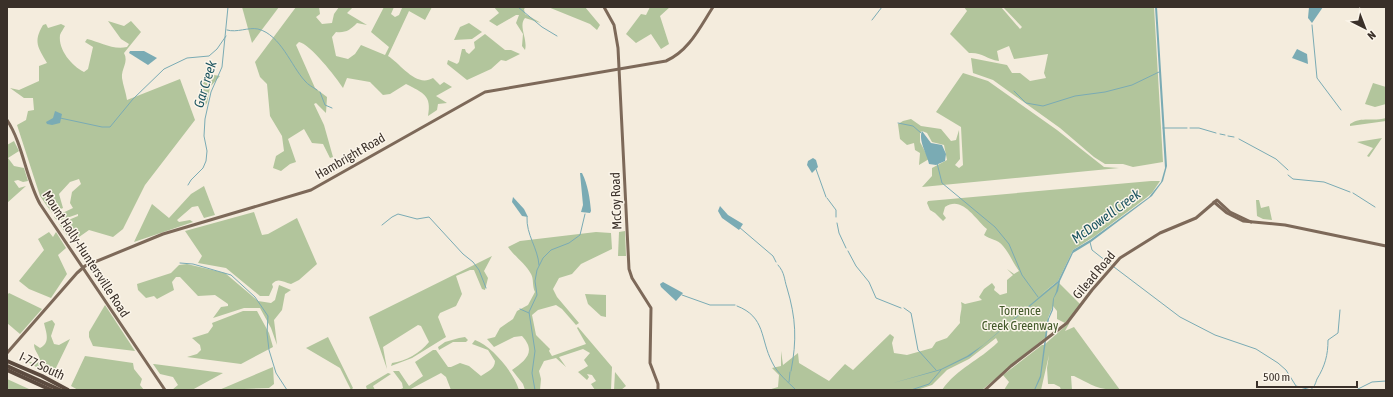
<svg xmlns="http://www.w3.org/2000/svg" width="1393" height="397" viewBox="0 0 1393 397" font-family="'Asap Condensed',sans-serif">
	<rect width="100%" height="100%" fill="#f4ecdd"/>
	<g fill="#b2c59c">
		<path d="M 242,7 L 279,7 L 252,43 Z"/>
		<path d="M 296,7 L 319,7 L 320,14 L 316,17 L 322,24 L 332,23 L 334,14 L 339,7 L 353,7 L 347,13 L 367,25 L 357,23 C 350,30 346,33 336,32 L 332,37 L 336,56 L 348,59 L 355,54 L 361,45 L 385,55 L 389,47 L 371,32 L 384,7 L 394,7 L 391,14 L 395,17 L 399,15 L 402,8 L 432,7 L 425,20 L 409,11 L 388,56 C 401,64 416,88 433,78 L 440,85 L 444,82 L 452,87 L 436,96 L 447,103 L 438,104 L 437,110 L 428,116 C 432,95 423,93 406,84 L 390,94 L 383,95 L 370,82 L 347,78 L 343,88 C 336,77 310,44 299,42 L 296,45 L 315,88 L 327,97 L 326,113 L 316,103 L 314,104 L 324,125 L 333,157 L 330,158 L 323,144 L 312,143 L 304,129 L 288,139 L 296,162 L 290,164 L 281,171 L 273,168 L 276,156 L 284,151 L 282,136 L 270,116 L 267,84 L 260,77 L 255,62 Z"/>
		<path d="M 494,7 L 526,7 L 524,9 L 525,14 L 541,23 L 525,18 C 518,26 528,39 525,50 L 522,46 L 523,34 L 516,23 L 519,15 L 516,15 L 497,26 L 489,21 L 499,13 Z"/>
		<path d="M 548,7 L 585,7 L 600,25 L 597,30 L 590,24 Z"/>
		<path d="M 650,7 L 670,7 L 660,16 L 669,44 L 661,49 L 651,34 L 636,43 L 626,34 L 641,14 L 646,15 Z"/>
		<path d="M 964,7 L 1001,7 L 1020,29 L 1022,27 L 1003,7 L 1154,7 L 1163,162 L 1133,167 L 1123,164 L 1105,164 L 1094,157 L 1060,128 L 993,80 L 973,73 L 971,58 L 1007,65 L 1012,73 L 1020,73 L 1030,81 L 1046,78 L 1044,73 L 1048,54 L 1014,59 L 1009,46 L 997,51 L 999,61 C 986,59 982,52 969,53 L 950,34 L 967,11 Z"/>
		<path d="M 108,21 L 124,26 L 131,21 L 141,32 L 124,53 C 129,62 121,69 122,78 C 123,85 126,93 127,100 L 180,79 L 195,120 L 145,185 L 123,229 L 113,237 L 89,230 L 72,242 L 59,224 L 78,216 L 78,214 L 58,221 L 54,217 L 73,208 L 70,203 L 72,192 L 81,184 L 79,179 L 70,182 L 59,194 L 63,208 L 52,213 L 40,196 L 17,125 L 26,120 L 28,111 L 34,110 L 33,98 L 24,98 L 10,88 L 19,90 L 39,81 L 39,66 L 47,63 C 38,47 33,42 43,25 L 46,24 L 48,28 L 61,24 L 65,26 C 64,28 61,32 60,35 C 58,50 72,66 84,72 L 88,69 L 93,47 L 85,42 L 87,39 C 100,42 112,50 127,47 L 129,44 L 121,39 Z"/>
		<path d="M 469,23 L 482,32 L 472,39 L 454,40 L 460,27 Z"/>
		<path d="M 485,34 L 505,50 L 511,50 L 520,54 L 506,61 L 501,60 L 491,69 L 467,80 L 447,64 L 448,60 L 457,64 L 459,62 L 462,49 L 465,49 L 466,52 L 469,54 L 475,48 L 474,42 Z"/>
		<path d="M 963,73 L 988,81 L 1057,130 L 1104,167 L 1119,168 L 922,187 L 932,176 L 932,168 L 947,160 L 944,145 L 932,142 L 927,133 L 922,131 L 920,133 L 920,142 L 929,159 L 919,165 L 920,153 L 915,150 L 914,143 L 907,145 L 900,139 L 898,124 L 903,121 L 911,119 L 921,126 L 941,129 L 951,141 L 956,140 L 959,130 L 960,159 L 955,165 L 959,168 L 963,165 L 961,127 L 936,112 Z"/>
		<path d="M 214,75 L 220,76 L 210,87 L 207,103 L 203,108 C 200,88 196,86 214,75 Z"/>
		<path d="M 1373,83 L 1386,87 L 1386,104 L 1375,107 L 1365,104 Z"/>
		<path d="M 1386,118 L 1386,121 L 1350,126 L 1350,124 C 1362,116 1373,122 1386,118 Z"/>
		<path d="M 1382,138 L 1369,157 L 1367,156 L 1373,148 L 1357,142 Z"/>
		<path d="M 14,141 L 19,151 L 8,158 L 14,166 L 24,168 L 28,181 L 23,182 L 18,180 L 14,181 L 19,188 L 26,186 L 7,203 L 7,145 Z"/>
		<path d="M 1151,181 L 1160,181 L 1152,193 L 1146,198 L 1095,236 L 1073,250 L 1058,281 L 1040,295 L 1060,280 L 1059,283 L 1081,305 L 1069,320 L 1065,323 L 1057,319 L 1057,311 L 1053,306 L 1048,318 L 1047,336 L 982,390 L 942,390 C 957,368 979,361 998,342 L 996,338 L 969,359 L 947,370 L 932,385 L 917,390 L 768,390 L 778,387 L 779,375 L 772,368 L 781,366 L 781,351 L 783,365 L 798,353 L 799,363 L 829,381 L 845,364 L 853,370 L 890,334 L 894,337 L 892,343 L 894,353 L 907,355 L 932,348 L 936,342 L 947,338 L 960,323 C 959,315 963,309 961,302 L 965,304 L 982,300 L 979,297 L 984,289 L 992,283 L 995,287 L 994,290 L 1000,295 L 1007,293 L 1007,280 L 1013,275 L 1007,269 L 1014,274 L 1019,271 C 1013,263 1010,254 1003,246 C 998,239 990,240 984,235 L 987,229 C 975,219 962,195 945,207 L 943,214 L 946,218 L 943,221 L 935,213 L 930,210 L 927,203 L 928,201 Z"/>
		<path d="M 204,186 L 215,215 L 204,218 L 198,206 L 192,207 L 177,220 L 179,222 L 190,220 L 193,222 L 134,242 L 152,204 L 169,218 L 191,194 Z"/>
		<path d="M 1256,200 L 1259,200 L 1261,208 L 1269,206 L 1272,220 L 1263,219 L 1257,216 Z"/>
		<path d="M 254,212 L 262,235 L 268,234 L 297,218 L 317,264 L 299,280 L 291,284 C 283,282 278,277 272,284 L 273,287 L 269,296 L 260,296 L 226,268 L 198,263 L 202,256 L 185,231 Z"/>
		<path d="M 625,231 L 626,256 L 618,256 L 619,232 Z"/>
		<path d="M 49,232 L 53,237 L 56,232 L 66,248 L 58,255 L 67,274 L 51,298 L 29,289 L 19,281 L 44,250 L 38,239 Z"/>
		<path d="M 596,232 L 611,233 L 612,249 L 581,264 L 572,274 L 559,278 L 553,289 L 557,297 L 579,323 L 576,325 L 562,309 L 556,305 L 538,310 L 532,315 L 536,335 L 550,349 L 549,351 L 552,356 L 586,344 L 577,328 L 578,327 L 612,367 L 611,390 L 595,390 L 591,384 L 596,381 L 592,375 L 587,374 L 589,377 L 587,380 L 578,372 L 588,366 L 584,360 L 590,353 L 583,349 L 559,357 L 566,367 L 556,358 L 544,361 L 539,371 L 541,379 L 540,390 L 525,390 L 523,384 L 512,370 C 525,361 537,352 522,336 L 514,337 L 494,347 L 487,339 L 495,337 L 500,328 L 513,319 L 517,311 L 528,305 L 535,292 C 532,286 534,279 531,274 C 525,263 515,257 508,247 L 520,241 Z"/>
		<path d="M 492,256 L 484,271 L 488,278 L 485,290 L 482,289 L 474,270 L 470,270 L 456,276 L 462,294 L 456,306 L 440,313 L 438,317 L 446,337 L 412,358 L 391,366 L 392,363 C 406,361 420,353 429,342 L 421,326 L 418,325 L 383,347 L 387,369 L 369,317 Z"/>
		<path d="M 187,264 L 225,273 L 258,301 L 271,303 L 275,300 L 279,285 L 291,290 L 285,294 L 282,310 L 274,320 L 277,345 L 271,328 L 260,308 L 244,308 L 213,318 L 221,307 L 228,306 L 228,304 L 215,295 L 198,296 L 180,277 L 176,277 L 172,282 L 174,290 L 157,299 L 154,296 L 146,298 L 138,290 L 137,284 L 171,273 L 179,265 Z"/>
		<path d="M 9,293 L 42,309 L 20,334 L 7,323 L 7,295 Z"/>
		<path d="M 585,294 L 606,295 L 606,317 L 601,316 L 588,304 Z"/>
		<path d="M 105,305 L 135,351 L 93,346 L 89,337 L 89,332 Z"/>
		<path d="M 243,311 L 257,311 L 269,333 L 273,347 L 241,364 L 187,357 L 197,354 L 201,350 L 200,345 L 192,338 L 208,333 L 213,326 L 212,323 Z"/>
		<path d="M 52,320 L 55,324 L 51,336 L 54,344 L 59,345 L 70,339 L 52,376 L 24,360 L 34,363 L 40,362 C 40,354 34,352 34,344 L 40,348 C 51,343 46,332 44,323 Z"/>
		<path d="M 1070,322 L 1065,331 L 1074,327 L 1120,390 C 1097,390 1093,385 1074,376 L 1071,376 L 1072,390 L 1061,390 L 1060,387 L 1054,384 L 1048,384 L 1047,368 L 1049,355 L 1041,390 L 1004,390 L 1009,382 L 1003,375 L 1042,345 L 1044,345 Z"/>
		<path d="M 328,337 L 353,388 L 351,390 L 340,368 L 306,348 Z"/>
		<path d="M 459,338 L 465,337 L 468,340 L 466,342 L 453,342 L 439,350 L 438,347 L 445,342 Z"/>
		<path d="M 475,340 C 492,346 514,373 519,390 L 451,390 L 446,377 L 441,373 L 409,390 L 399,390 L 403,388 L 402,383 L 393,371 L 399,371 L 409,386 L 423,376 L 415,362 L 433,350 L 436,350 L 448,367 L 451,367 L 460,363 L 469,366 L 481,376 C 487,372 495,369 495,361 L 488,350 L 472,344 Z"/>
		<path d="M 85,356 L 133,363 L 134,369 L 142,379 L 140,385 L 144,390 L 78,390 L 71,386 Z"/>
		<path d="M 153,364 L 154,364 L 223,373 L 192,390 L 172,390 L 178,385 L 173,377 L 160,374 Z"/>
		<path d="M 273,367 L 274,384 L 269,388 L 219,390 Z"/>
		<path d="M 615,372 L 626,386 L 621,390 L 614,390 Z"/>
		<path d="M 388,373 L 391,374 L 373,386 L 375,390 L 367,390 L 366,386 Z"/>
		<path d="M 7,379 L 29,389 L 31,390 L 7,390 Z"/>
	</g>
	<g fill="#7aabb4">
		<path d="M 1155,7 L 1157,7 L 1167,166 L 1163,181 L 1152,196 L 1091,242 L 1073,253 L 1060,281 L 1058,291 L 1054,298 L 1053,310 L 1049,319 L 1041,377 L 1035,390 L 1034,390 L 1040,376 L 1047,321 L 1052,309 L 1053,299 L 1056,292 L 1058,283 L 970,356 L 941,370 L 893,383 L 941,369 L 967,356 L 983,345 L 1058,281 L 1073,250 L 1090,240 L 1149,197 L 1161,182 L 1165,168 Z"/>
		<path d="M 1309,7 L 1323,7 L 1312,23 L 1308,18 Z"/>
		<path d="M 1297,49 L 1307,54 L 1308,64 L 1292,58 Z"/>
		<path d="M 130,51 L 144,51 L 157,58 L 148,65 L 129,53 Z"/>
		<path d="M 55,111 L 62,114 L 60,123 L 52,125 L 47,124 L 46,122 L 53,118 Z"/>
		<path d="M 922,131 L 931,143 L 942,145 L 946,154 L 945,161 L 936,165 L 929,164 C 927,154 918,140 922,131 Z"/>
		<path d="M 813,158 L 816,160 L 818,167 L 812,173 L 807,165 L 808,161 Z"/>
		<path d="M 580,173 L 582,173 C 588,185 590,199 591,211 L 590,213 L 581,212 L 583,205 Z"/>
		<path d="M 513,197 L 524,209 L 528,217 L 522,216 L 512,202 Z"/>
		<path d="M 720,206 L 728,215 L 743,224 L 739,230 L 722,218 L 718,211 Z"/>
		<path d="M 663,282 L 683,293 L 676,301 L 661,287 L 660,284 Z"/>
	</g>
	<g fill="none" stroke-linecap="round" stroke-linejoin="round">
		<g stroke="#7aabb4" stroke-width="1">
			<path d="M 518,7 L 542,27 L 557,36"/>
			<path d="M 872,20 L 882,7"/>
			<path d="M 1312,25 L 1317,78 L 1341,110"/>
			<path d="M 227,30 C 237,33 248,27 258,29 C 281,35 291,66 305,81 C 308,85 313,87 317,90"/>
			<path d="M 1014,91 L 1026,103 L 1043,106 L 1075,96 L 1105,92 L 1132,85 L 1159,72"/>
			<path d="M 320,92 L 325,105 L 332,108"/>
			<path d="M 60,118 L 102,127 L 110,127 L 133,99 L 164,69 L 187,58 L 209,56 L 217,49 L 226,36"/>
			<path d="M 898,123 L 913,126 L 921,133"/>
			<path d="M 1163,128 L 1187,128"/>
			<path d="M 1190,128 L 1199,128 L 1216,133"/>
			<path d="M 1220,134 L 1225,135"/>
			<path d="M 1228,136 L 1234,137"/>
			<path d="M 1239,139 L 1276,159 L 1288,170"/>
			<path d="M 937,163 L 942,183 L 995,227 L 1009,244 L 1022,275 L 1038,297"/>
			<path d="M 816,169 L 826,197"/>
			<path d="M 1288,175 L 1293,179 L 1324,182 L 1350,192"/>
			<path d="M 188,185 L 191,180 L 203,168 L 206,161 L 207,151 L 204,136 L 205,119 L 211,92 L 222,67 L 228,7"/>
			<path d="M 1353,193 L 1375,207"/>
			<path d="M 827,198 L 836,210 L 836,217"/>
			<path d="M 527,217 C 526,235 538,248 539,265"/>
			<path d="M 837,223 L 839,233 L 846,248"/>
			<path d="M 382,225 L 392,217 L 398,214 L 417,219 L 429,217 L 463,254 L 473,262 L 479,270 L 486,288"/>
			<path d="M 739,227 L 773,256 L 776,262"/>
			<path d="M 1090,242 L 1092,250 L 1111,265"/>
			<path d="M 848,251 L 856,266 L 869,282 L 876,298 L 901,308"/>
			<path d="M 180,263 L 193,264 L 231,275 L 255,297 L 268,316 L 267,333 L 269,350 L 276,373 L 287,390"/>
			<path d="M 778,265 C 785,273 784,279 787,288 C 796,318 797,340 791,371"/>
			<path d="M 1114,267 L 1180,317 L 1215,335 L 1256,349 L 1278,363 L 1286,370 L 1296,386 L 1311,390"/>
			<path d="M 682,295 L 710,305 L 735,305"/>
			<path d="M 737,306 C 766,317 760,339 772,362 C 777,373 788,382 796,390"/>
			<path d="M 904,308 L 911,313 L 912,318 L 918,350 L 936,370"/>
			<path d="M 520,309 L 529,313"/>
			<path d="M 789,382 L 790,372"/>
			<path d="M 535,390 L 532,373 L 535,351 L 529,312 L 537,295 L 535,281 L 537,270 L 543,258 L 551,250 L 569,243 L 580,235 L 585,214"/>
			<path d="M 911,390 L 929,384 L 941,370"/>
			<path d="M 1310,390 C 1315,387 1315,384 1317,379 C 1325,366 1328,355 1328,340 L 1338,333 L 1340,310"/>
			<path d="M 1356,390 L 1372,382 L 1386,381"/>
		</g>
		<g stroke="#7d6959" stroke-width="3">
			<path d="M 604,7 L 614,25 L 618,48 L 629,269 L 632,278 L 651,308 L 650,363 L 658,384 L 658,390"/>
			<path d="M 7,120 C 23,144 26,179 40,204 L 165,390"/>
			<path d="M 1214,202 L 1227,213 L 1243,221 L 1285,225 L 1386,246"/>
			<path d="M 7,353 L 77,273 L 85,266 L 163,234 L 311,190 L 485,92 L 666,61 C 689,51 700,27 713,7"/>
			<path d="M 985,390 L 1011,366 L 1067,323 L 1092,290 L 1120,258 L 1160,233 L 1196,218 L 1217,200 L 1230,212 L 1251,222"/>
		</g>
		<g stroke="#5c4b3f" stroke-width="4">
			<path d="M 7,361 L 42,376 L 68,390"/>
			<path d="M 7,366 L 60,390"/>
			<path d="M 7,370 L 51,390"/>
		</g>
	</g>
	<g text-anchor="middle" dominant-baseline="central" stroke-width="3" stroke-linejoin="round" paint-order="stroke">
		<g font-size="13" fill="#3a3029" stroke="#fbf5ea">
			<text transform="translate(350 156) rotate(-30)">Hambright Road</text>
			<text transform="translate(616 201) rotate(-92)">McCoy Road</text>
			<text transform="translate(86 254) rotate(57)">Mount Holly-Huntersville Road</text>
			<text transform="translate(1094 275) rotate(-50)">Gilead Road</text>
			<text transform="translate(42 366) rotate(25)">I-77 South</text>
		</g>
		<g font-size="13" fill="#435a2a" stroke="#fbf5ea">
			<text x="1020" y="310">Torrence<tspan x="1020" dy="15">Creek Greenway</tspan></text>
		</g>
		<g font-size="14" font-style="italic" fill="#1a535f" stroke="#fbf5ea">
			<text transform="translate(205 84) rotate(-73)">Gar Creek</text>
			<text transform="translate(1106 216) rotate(-36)">McDowell Creek</text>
		</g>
	</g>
	<rect width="1393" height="397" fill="none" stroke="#3a3029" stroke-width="16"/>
	<g transform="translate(1365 28) rotate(138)" stroke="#fbf5ea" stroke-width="3" paint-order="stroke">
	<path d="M0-3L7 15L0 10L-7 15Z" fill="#3a3029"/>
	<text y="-6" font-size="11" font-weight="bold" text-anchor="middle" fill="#3a3029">N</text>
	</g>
	<path d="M1257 381v6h100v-6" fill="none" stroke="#3a3029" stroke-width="2"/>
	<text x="1263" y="381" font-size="12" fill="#3a3029" stroke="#fbf5ea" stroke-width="3" paint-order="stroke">500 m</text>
</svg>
